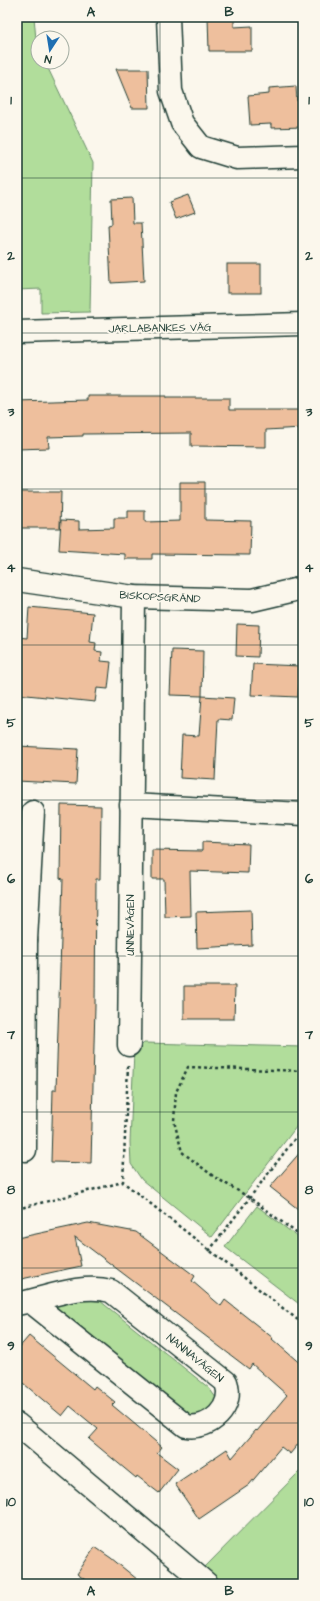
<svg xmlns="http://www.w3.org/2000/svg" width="320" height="1601" viewBox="0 0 320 1601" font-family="'Architects Daughter',sans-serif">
	<rect width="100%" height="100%" fill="#fbf7ec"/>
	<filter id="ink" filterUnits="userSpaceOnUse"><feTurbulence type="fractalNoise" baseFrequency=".025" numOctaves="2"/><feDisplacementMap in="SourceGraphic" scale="8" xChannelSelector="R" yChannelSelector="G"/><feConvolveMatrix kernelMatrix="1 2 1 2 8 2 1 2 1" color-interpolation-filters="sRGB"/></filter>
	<g filter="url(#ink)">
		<g fill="#b1dd9b" stroke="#688d68">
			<path d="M 17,17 L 34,17 L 38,62 L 45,62 L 93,163 L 90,312 L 41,313 L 41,289 L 17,290 Z"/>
			<path d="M 144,1043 L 303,1047 L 303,1118 L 212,1237 L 142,1180 L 131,1164 L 130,1142 L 134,1052 Z"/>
			<path d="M 257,1206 L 303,1241 L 303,1307 L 225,1247 Z"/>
			<path d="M 51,1297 L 95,1297 L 209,1388 L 216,1398 L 215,1410 L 196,1428 L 49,1316 Z"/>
			<path d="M 303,1468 L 303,1584 L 220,1584 L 202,1570 Z"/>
		</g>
		<g fill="#eebf9d" stroke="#1f3d34">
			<path d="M 208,17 L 234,17 L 234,27 L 252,26 L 252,51 L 209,51 Z"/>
			<path d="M 116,69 L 148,69 L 149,108 L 132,108 Z"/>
			<path d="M 296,86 L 297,101 L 303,101 L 303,127 L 271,128 L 271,124 L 250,125 L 248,96 L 269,94 L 269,88 Z"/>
			<path d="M 188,195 L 195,212 L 176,219 L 169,202 Z"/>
			<path d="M 132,198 L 133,223 L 141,223 L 144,281 L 111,283 L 108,225 L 112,224 L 111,199 Z"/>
			<rect x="227" y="264" width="34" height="29"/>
			<path d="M 88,396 L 166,396 L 166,398 L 229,398 L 229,410 L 302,410 L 302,428 L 266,430 L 266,447 L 191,446 L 191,433 L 83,434 L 83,436 L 48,437 L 49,448 L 17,449 L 17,402 L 88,400 Z"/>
			<path d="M 180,482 L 205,482 L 205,520 L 251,521 L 250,555 L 152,554 L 152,559 L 125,559 L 125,554 L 59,550 L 61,520 L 79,521 L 79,529 L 114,528 L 114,518 L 128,518 L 128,511 L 145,511 L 145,522 L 180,521 Z"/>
			<path d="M 17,492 L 61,492 L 60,528 L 17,528 Z"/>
			<path d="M 29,607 L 93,613 L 90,642 L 96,643 L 95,651 L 102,652 L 101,661 L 111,662 L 108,689 L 97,688 L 95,702 L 17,694 L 17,637 L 27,638 Z"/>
			<path d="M 237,624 L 259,625 L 258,657 L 236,656 Z"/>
			<path d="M 172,650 L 203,651 L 202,696 L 170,695 Z"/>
			<path d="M 253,664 L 300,666 L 298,697 L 251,695 Z"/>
			<path d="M 202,696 L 234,698 L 232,720 L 218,719 L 215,780 L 180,778 L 182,735 L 199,736 Z"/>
			<path d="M 17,746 L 78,749 L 76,784 L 17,781 Z"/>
			<path d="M 61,805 L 101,806 L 100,879 L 96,879 L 95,1006 L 91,1163 L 51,1162 L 53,1090 L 56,1090 L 63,879 L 60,878 Z"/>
			<path d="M 202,842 L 249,844 L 248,873 L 190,871 L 191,916 L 165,917 L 164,879 L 152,879 L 152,850 L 202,851 Z"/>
			<path d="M 251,910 L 252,945 L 197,948 L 196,912 Z"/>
			<path d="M 184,986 L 235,986 L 234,1019 L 184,1019 Z"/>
			<path d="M 303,1149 L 303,1213 L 270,1187 Z"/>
			<path d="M 88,1223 L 136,1232 L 195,1276 L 192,1281 L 221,1306 L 225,1300 L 273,1338 L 272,1339 L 303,1366 L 303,1438 L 290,1454 L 281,1447 L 249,1485 L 199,1519 L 175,1484 L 227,1449 L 232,1458 L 256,1430 L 257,1431 L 287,1395 L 252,1364 L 249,1369 L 75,1237 L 81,1266 L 17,1280 L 17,1238 Z"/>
			<path d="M 29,1336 L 93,1389 L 95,1386 L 115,1402 L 112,1405 L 162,1447 L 157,1453 L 178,1469 L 159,1493 L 137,1476 L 136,1478 L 89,1439 L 98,1429 L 70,1406 L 62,1416 L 17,1378 L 17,1350 Z"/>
			<path d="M 95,1547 L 111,1558 L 143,1584 L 91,1584 L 77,1574 Z"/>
		</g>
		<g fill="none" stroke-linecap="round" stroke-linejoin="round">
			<defs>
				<g id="minor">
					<path d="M 168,17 L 171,91 L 182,123 L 201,147 L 237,158 L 303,156"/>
					<path d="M 17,580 L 134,597 L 252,600 L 303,588"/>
					<path d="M 131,805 L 303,814"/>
					<path d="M 17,940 L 26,940 L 33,812"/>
					<path d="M 129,1045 L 134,597"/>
					<path d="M 25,1150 L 26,940"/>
					<path d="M 17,1304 C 47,1298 80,1283 111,1291 L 226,1382 C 235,1407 210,1430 186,1426 L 31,1302"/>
					<path d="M 17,1424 L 207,1584"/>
				</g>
				<path id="major" d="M 17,332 L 303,324"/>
			</defs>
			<use href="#minor" stroke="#1f3d34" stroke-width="25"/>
			<use href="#major" stroke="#1f3d34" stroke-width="25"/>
			<g stroke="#1f3d34" stroke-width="2.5" stroke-dasharray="3 3" stroke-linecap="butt">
				<path d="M 128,1066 L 123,1182 L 303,1324"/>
				<path d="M 303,1071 L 188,1067 L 176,1092 L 174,1121 L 182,1152 L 213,1176 L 250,1198 L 303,1238"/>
				<path d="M 17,1209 L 123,1182"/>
				<path d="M 209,1251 L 303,1128"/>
			</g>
			<use href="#minor" stroke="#fbf7ec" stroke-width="22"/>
			<use href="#major" stroke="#fbf7ec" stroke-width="22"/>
		</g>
	</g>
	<path fill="none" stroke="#1f3d34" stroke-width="1" stroke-opacity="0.55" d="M 160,17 L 160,1584M 17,178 L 303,178M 17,333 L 303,333M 17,489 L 303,489M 17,645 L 303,645M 17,800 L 303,800M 17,956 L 303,956M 17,1112 L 303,1112M 17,1268 L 303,1268M 17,1423 L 303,1423"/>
	<g text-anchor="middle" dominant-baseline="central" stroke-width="4" stroke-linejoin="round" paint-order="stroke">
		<g font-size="11" fill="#1f3d34" stroke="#fbf7ec">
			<text transform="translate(160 328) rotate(-1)">JARLABANKES VÄG</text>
			<text transform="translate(160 597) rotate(3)">BISKOPSGRÄND</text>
			<text transform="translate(130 925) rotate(-90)">UNNEVÄGEN</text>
			<text transform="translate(195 1358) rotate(39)">NANNAVÄGEN</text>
		</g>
	</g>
	<rect width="320" height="1601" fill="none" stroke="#fbf7ec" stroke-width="44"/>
	<g transform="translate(50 50) rotate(192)"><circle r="19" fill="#fbf7ec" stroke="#a3ada2"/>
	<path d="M0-3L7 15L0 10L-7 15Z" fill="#1f6fb2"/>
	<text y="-6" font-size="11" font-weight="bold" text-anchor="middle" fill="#1f3d34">N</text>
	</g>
	<rect x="22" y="22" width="276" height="1557" fill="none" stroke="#1f3d34" stroke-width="1.5"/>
	<g font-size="13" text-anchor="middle" font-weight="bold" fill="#1f3d34">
		<text x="91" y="16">A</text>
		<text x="229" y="16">B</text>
		<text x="11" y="104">1</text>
		<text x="309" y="104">1</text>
		<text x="11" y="260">2</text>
		<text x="309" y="260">2</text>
		<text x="11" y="416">3</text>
		<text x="309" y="416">3</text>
		<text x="11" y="572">4</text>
		<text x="309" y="572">4</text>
		<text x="11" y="727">5</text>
		<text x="309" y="727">5</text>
		<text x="11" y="883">6</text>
		<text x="309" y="883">6</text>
		<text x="11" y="1039">7</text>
		<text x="309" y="1039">7</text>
		<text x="11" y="1194">8</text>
		<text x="309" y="1194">8</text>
		<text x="11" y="1350">9</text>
		<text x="309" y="1350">9</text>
		<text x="11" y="1506">10</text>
		<text x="309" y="1506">10</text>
		<text x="91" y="1595">A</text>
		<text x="229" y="1595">B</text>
	</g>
</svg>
